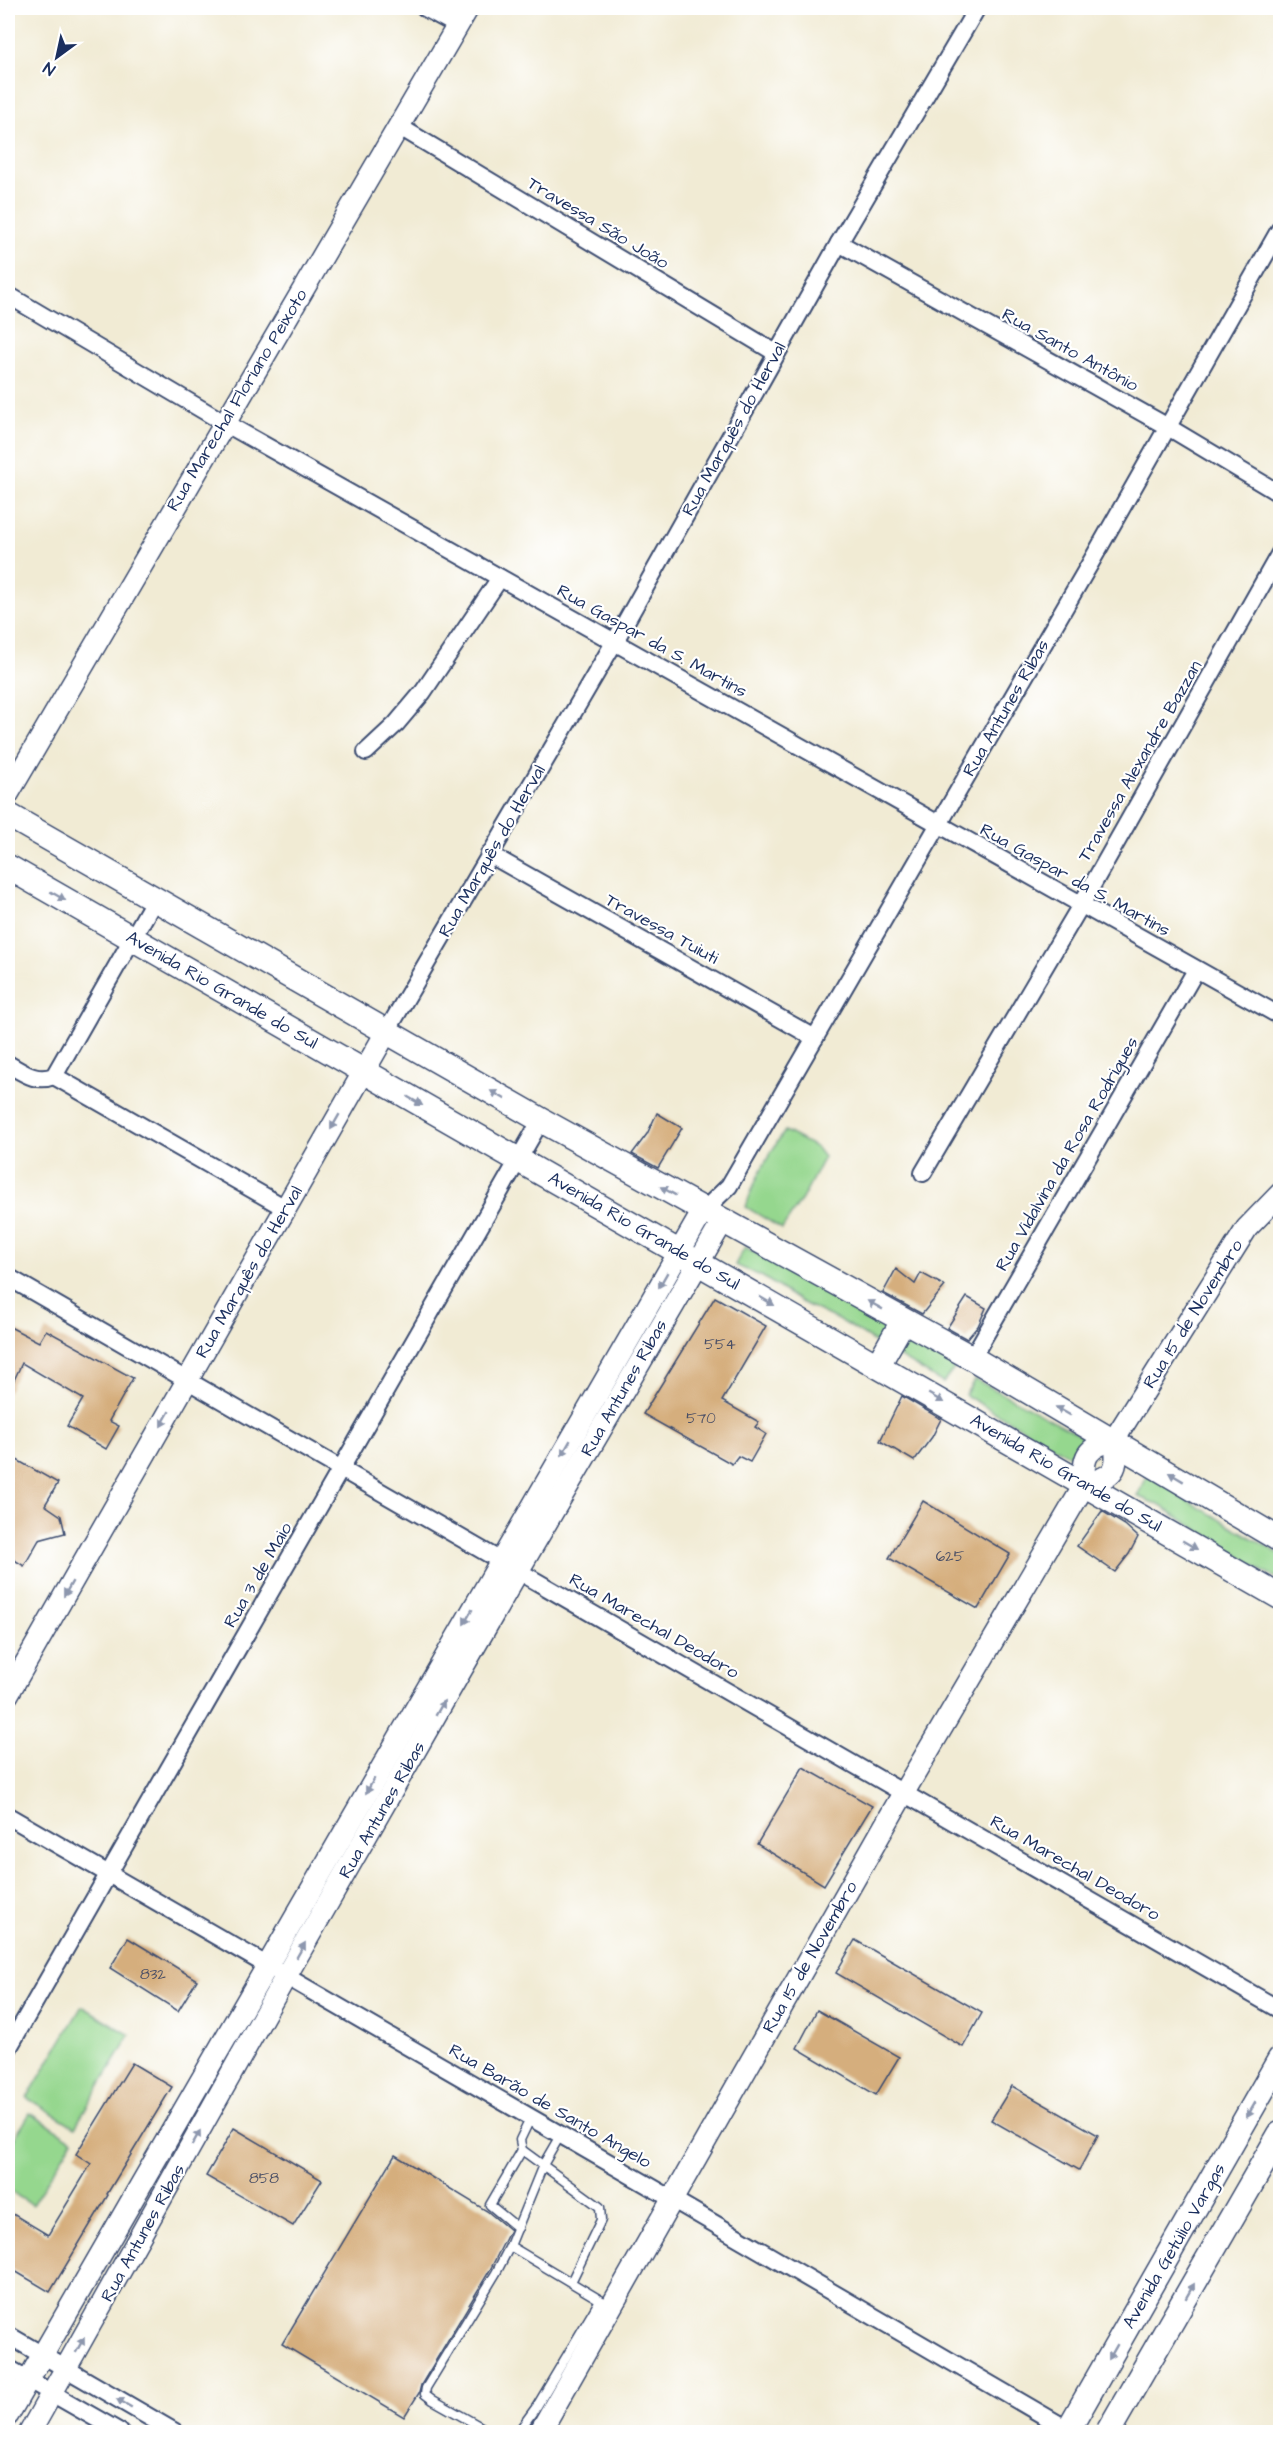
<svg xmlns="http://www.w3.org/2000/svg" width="1288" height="2440" viewBox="0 0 1288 2440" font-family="'Architects Daughter',sans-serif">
	<rect width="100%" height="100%" fill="#fff"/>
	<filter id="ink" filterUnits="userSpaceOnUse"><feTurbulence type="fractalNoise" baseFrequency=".0167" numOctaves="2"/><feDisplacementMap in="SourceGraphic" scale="12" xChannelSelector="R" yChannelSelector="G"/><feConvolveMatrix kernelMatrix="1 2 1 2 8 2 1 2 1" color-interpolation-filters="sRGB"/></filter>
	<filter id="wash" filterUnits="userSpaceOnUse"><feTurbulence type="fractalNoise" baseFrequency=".008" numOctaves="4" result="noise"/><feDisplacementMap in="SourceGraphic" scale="24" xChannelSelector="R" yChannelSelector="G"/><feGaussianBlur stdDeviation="1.35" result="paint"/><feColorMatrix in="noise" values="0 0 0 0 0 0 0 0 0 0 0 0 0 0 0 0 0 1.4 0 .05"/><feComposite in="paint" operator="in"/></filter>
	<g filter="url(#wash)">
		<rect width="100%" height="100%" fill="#f1ebd4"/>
		<g fill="#95d78e" stroke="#588376" stroke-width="1.5">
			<path d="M 785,1131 L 817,1148 L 824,1157 L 802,1199 L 782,1229 L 746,1207 C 754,1179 768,1155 785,1131 Z"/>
			<path d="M 745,1247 L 893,1329 L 887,1350 L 848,1325 L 801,1302 L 763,1277 L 735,1265 Z"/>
			<path d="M 901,1332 L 925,1349 L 957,1365 L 943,1383 L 890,1351 Z"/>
			<path d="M 975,1379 L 1086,1438 L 1075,1459 L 965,1395 Z"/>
			<path d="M 1162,1476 L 1181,1497 L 1280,1554 L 1280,1579 L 1267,1574 L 1159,1505 L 1137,1496 L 1147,1477 Z"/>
			<path d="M 82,2006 L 130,2035 L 75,2127 L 27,2098 Z"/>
			<path d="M 30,2113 L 73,2140 L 32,2205 L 8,2190 L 8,2149 Z"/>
		</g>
		<g id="blocks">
			<g fill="#d5ae7d">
				<path d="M 657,1113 L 682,1128 L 658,1168 L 632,1154 L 647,1134 Z"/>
				<path d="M 896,1269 L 915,1284 L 921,1273 L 945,1286 L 922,1314 L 883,1293 Z"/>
				<path d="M 715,1297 L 766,1326 L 722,1401 L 759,1422 L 755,1427 L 766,1434 L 750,1462 L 738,1456 L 732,1464 L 643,1414 Z"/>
				<path d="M 967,1297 L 986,1308 L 978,1326 L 967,1339 L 947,1328 Z"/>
				<path d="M 8,1326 L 39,1342 L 46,1330 L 133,1378 L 109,1421 L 119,1426 L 106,1449 L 67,1426 L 83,1399 L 22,1363 L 8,1393 Z"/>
				<path d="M 902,1396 L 941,1419 L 932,1437 L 914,1461 L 880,1441 Z"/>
				<path d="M 8,1455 L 58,1483 L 45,1505 L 61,1516 L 65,1533 L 39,1540 L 24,1566 L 8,1556 Z"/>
				<path d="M 923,1501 L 1010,1554 L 978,1609 L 889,1558 Z"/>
				<path d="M 1102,1511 L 1125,1525 L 1138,1537 L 1129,1554 L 1115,1572 L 1077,1546 Z"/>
				<path d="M 803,1767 L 872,1806 L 824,1885 L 757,1844 Z"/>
				<path d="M 128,1938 L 197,1980 L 178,2011 L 110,1968 Z"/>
				<path d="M 855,1940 L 982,2013 L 963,2047 L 836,1973 Z"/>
				<path d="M 817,2010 L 899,2057 L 876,2095 L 797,2048 Z"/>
				<path d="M 132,2063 L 172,2087 L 107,2194 L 108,2195 L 50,2292 L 8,2267 L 8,2211 L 48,2235 L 91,2164 L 76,2154 Z"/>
				<path d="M 1012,2086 L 1098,2135 L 1079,2170 L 991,2120 Z"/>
				<path d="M 234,2128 L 322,2180 L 293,2226 L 206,2176 Z"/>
				<path d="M 395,2155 L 487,2211 L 510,2230 L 490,2270 L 421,2385 L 419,2393 L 404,2417 L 282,2344 Z"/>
			</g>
		</g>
	</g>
	<g filter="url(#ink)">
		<use href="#blocks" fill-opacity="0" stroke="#3b4b70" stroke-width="1.5"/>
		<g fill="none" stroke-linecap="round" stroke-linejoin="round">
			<defs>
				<g id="service">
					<path d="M 531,2117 L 520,2140 L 522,2150 L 600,2207 L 601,2220 L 571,2282"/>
					<path d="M 518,2228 L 490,2205 L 522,2150"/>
					<path d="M 510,2246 L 543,2165 L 561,2134"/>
					<path d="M 490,2432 L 433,2400 L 425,2394 L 426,2388 L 496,2273 L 510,2246 L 612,2307"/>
					<path d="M 518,2432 L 537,2406 L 600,2300"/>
				</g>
				<g id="minor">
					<path d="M 425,8 L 458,26"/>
					<path d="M 400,127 L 776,353"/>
					<path d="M 839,243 L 1168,427 L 1280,494"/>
					<path d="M 8,295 L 223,422 L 1280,1016"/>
					<path d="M 366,752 L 396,724 L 423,692 L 500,578"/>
					<path d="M 489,854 L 815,1038"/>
					<path d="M 387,1031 L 615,641 L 839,243 L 977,8"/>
					<path d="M 8,1064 C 24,1073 36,1083 54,1076 L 155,899"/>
					<path d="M 54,1076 L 285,1208"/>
					<path d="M 923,1173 L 1081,905 L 1280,553"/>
					<path d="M 703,1211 L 729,1186 L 1091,562 L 1280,229"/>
					<path d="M 8,1277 L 1280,2010"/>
					<path d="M 972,1358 L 1196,970"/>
					<path d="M 8,1816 L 672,2199 L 1072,2432"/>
					<path d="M 8,2049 L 541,1120"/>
					<path d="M 8,2335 L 175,2432"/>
					<path d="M 8,2368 L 120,2432"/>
				</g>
				<g id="tertiary">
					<path d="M 8,794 L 468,8"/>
					<path d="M 1085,1484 C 1114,1476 1120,1471 1114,1440"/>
					<path d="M 8,1694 L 387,1031"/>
					<path d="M 8,2415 L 703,1211"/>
					<path d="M 30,2432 L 286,1976 L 518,1571 L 723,1221"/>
					<path d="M 540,2432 L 904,1792 L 1085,1484 C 1082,1456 1086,1448 1114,1440 L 1247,1228 L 1280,1194"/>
				</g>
				<g id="secondary">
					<path d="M 8,815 L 541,1120 L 972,1358 L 1280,1540"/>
					<path d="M 8,867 L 1280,1597"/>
					<path d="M 878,1365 L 903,1321"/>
					<path d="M 1067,2432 L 1280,2059"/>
					<path d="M 1108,2432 L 1280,2134"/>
				</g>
			</defs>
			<use href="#service" stroke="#3b4b70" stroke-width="11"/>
			<use href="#minor" stroke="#3b4b70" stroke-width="20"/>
			<use href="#tertiary" stroke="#3b4b70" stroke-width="24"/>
			<use href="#secondary" stroke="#3b4b70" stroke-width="27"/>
			<use href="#service" stroke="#fff" stroke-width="8"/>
			<use href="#minor" stroke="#fff" stroke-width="16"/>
			<use href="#tertiary" stroke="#fff" stroke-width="21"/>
			<use href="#secondary" stroke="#fff" stroke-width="24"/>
		</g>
		<defs><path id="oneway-solid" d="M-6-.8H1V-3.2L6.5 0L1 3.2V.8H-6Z" transform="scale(1.5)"/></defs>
		<g fill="#8d97ae">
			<use href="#oneway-solid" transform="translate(58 896) rotate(30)"/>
			<use href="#oneway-solid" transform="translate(498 1095) rotate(-150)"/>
			<use href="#oneway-solid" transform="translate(415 1101) rotate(30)"/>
			<use href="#oneway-solid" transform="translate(335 1122) rotate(120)"/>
			<use href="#oneway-solid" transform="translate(668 1191) rotate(-151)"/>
			<use href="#oneway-solid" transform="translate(663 1280) rotate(120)"/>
			<use href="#oneway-solid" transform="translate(767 1301) rotate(30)"/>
			<use href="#oneway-solid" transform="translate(875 1305) rotate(-151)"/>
			<use href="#oneway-solid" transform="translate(936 1398) rotate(30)"/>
			<use href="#oneway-solid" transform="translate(1063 1411) rotate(-150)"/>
			<use href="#oneway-solid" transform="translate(165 1419) rotate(120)"/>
			<use href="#oneway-solid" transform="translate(566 1448) rotate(120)"/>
			<use href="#oneway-solid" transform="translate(1176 1477) rotate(-149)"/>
			<use href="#oneway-solid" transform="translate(1190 1545) rotate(30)"/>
			<use href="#oneway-solid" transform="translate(68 1589) rotate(120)"/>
			<use href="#oneway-solid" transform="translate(468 1617) rotate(120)"/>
			<use href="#oneway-solid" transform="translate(440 1708) rotate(-60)"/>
			<use href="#oneway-solid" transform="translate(370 1786) rotate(120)"/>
			<use href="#oneway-solid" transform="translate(301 1950) rotate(-60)"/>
			<use href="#oneway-solid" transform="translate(1251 2110) rotate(120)"/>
			<use href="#oneway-solid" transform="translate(196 2138) rotate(-61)"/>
			<use href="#oneway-solid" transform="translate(1190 2291) rotate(-60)"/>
			<use href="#oneway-solid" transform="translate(80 2345) rotate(-61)"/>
			<use href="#oneway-solid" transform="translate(1113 2352) rotate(120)"/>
			<use href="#oneway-solid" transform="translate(124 2403) rotate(-150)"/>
		</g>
	</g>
	<g text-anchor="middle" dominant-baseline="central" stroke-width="4.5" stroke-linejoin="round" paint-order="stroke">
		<g font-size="15" fill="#4a4f66">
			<text x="720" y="1344">554</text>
			<text x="701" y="1418">570</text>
			<text x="950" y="1556">625</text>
			<text x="153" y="1974">832</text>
			<text x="264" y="2178">858</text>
		</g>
		<g font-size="18" fill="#1b2f5e" stroke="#fff">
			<text transform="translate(598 223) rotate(31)">Travessa São João</text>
			<text transform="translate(1070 350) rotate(29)">Rua Santo Antônio</text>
			<text transform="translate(237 400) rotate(-59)">Rua Marechal Floriano Peixoto</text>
			<text transform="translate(734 429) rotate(-61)">Rua Marquês do Herval</text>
			<text transform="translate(652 641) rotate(29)">Rua Gaspar da S. Martins</text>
			<text transform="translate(1006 708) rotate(-60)">Rua Antunes Ribas</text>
			<text transform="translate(1140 761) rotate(-60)">Travessa Alexandre Bazzan</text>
			<text transform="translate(492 851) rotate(-60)">Rua Marquês do Herval</text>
			<text transform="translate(1075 880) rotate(29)">Rua Gaspar da S. Martins</text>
			<text transform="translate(662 929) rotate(29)">Travessa Tuiuti</text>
			<text transform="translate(222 990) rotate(30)">Avenida Rio Grande do Sul</text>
			<text transform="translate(1067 1154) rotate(-60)">Rua Vidalvina da Rosa Rodrigues</text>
			<text transform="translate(644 1231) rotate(30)">Avenida Rio Grande do Sul</text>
			<text transform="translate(249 1272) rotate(-60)">Rua Marquês do Herval</text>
			<text transform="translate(1193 1314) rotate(-58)">Rua 15 de Novembro</text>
			<text transform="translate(624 1388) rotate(-60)">Rua Antunes Ribas</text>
			<text transform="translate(1066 1473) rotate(30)">Avenida Rio Grande do Sul</text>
			<text transform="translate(258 1575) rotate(-60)">Rua 3 de Maio</text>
			<text transform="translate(654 1626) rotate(30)">Rua Marechal Deodoro</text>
			<text transform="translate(382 1810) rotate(-60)">Rua Antunes Ribas</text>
			<text transform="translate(1075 1868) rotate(30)">Rua Marechal Deodoro</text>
			<text transform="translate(810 1957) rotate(-60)">Rua 15 de Novembro</text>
			<text transform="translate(550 2106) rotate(30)">Rua Barão de Santo Angelo</text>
			<text transform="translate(143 2233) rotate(-61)">Rua Antunes Ribas</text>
			<text transform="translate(1174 2246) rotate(-60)">Avenida Getúlio Vargas</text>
		</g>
	</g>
	<rect width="1288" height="2440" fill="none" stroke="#fff" stroke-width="30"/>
	<g transform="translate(57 57) rotate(213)" stroke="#ffffff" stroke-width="4.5" paint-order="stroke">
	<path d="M0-4.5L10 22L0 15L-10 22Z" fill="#1b2f5e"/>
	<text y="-9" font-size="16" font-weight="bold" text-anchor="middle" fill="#1b2f5e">N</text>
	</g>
</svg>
